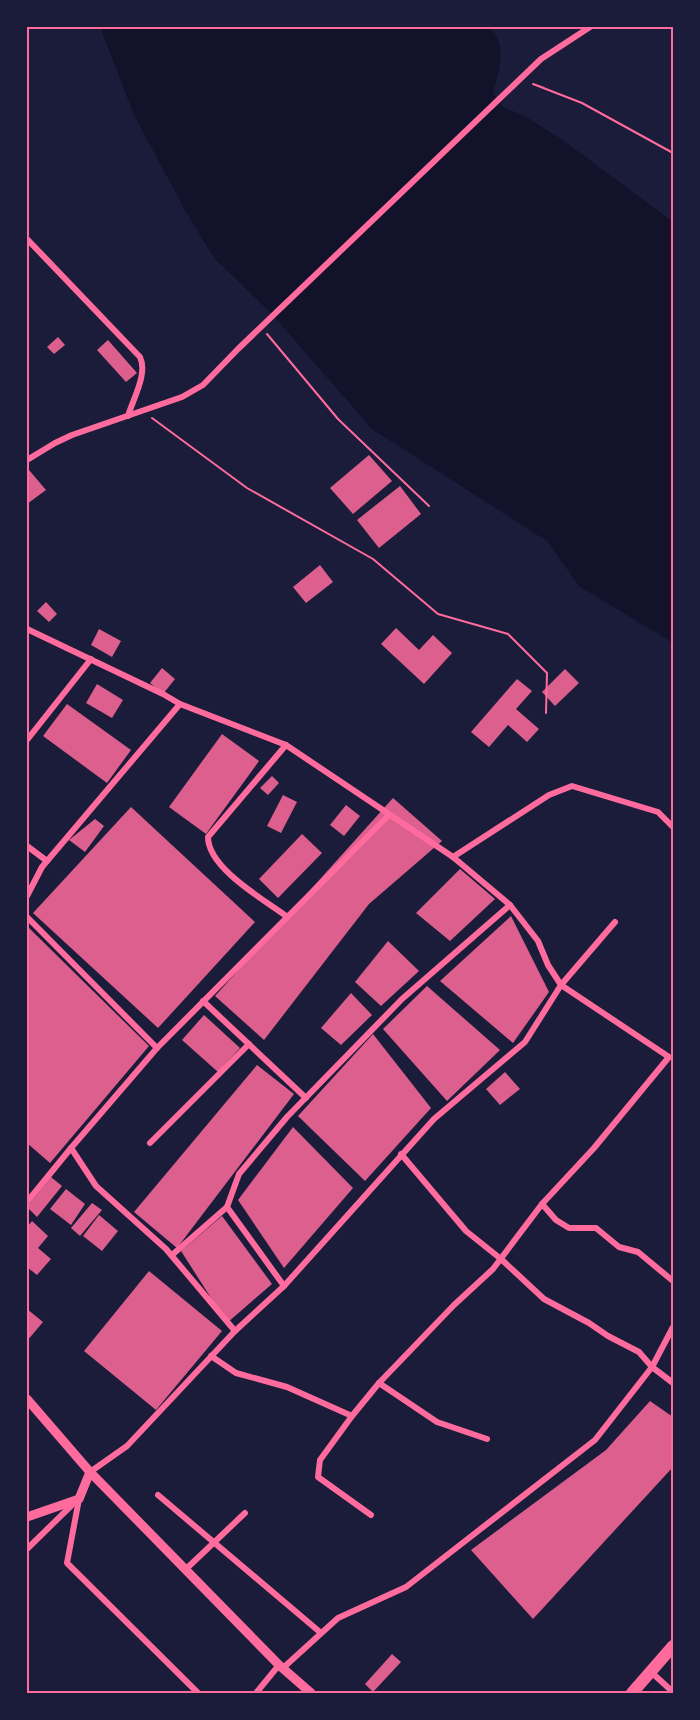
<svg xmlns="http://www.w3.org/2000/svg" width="700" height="1720" viewBox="0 0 700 1720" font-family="'Source Sans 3',sans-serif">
	<rect width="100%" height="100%" fill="#1b1b3a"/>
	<path fill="#12122b" d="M 100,27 L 489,27 C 508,43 499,71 493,93 L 498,101 L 505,108 L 523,115 L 564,141 L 673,222 L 673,643 L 579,586 L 547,541 L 372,429 L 272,314 L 214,258 L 185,210 L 134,115 Z"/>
	<g fill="#dd5f8e">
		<path d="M 58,337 L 65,345 L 54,354 L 47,347 Z"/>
		<path d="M 108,340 L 137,373 L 126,382 L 97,350 Z"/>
		<path d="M 369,455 L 392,481 L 353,514 L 330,488 Z"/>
		<path d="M 29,470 L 46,490 L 27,504 L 27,472 Z"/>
		<path d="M 400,486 L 421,514 L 379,548 L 357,520 Z"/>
		<path d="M 320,565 L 333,582 L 306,603 L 293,587 Z"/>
		<path d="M 46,602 L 57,614 L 49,622 L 37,611 Z"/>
		<path d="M 396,628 L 419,650 L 433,635 L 452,653 L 424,684 L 381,644 Z"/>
		<path d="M 99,629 L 121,641 L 112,657 L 91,645 Z"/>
		<path d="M 162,668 L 175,679 L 163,694 L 150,683 Z"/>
		<path d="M 565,669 L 579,683 L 555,706 L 542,692 Z"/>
		<path d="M 517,679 L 532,691 L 516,709 L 539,729 L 527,742 L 508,725 L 489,747 L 471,732 Z"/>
		<path d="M 97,684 L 123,700 L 112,718 L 86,703 Z"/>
		<path d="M 67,704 L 131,750 L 107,783 L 43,736 Z"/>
		<path d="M 222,734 L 259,761 L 206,834 L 169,807 Z"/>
		<path d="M 272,776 L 279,783 L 268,795 L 260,788 Z"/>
		<path d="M 283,795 L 297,802 L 281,833 L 267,826 Z"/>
		<path d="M 393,798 L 442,841 L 369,904 L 264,1040 L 215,996 Z"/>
		<path d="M 346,805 L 360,816 L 344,836 L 330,825 Z"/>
		<path d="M 131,807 L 255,922 L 158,1028 L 33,913 Z"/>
		<path d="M 95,819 L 104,826 L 85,852 L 69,840 Z"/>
		<path d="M 302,834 L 322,853 L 278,898 L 259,879 Z"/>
		<path d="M 460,869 L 495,899 L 450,941 L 416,913 Z"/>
		<path d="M 511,916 L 549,992 L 513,1043 L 440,981 Z"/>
		<path d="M 27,926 L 149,1046 L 50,1163 L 27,1143 Z"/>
		<path d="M 388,941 L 419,971 L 381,1006 L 355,982 Z"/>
		<path d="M 427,986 L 500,1050 L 447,1101 L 383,1029 Z"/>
		<path d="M 351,993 L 372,1015 L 341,1045 L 321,1028 Z"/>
		<path d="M 204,1015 L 240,1048 L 218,1072 L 182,1040 Z"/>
		<path d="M 373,1034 L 431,1108 L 365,1181 L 298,1116 Z"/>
		<path d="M 257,1065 L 294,1094 L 177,1248 L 134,1212 Z"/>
		<path d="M 505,1072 L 520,1089 L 500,1105 L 486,1089 Z"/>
		<path d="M 293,1127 L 353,1188 L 284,1268 L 238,1200 Z"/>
		<path d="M 51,1177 L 62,1186 L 37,1217 L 27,1207 Z"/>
		<path d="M 66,1189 L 85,1204 L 71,1225 L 50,1209 Z"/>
		<path d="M 92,1203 L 102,1210 L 80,1236 L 71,1228 Z"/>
		<path d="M 99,1215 L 118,1231 L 102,1251 L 83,1236 Z"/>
		<path d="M 222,1216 L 272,1284 L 227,1323 L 181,1251 Z"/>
		<path d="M 32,1221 L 48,1236 L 38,1248 L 51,1259 L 37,1275 L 27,1267 L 27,1227 Z"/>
		<path d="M 149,1271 L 222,1331 L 156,1410 L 84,1351 Z"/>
		<path d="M 27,1309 L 43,1322 L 27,1341 Z"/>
		<path d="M 650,1401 L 673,1417 L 673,1467 L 533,1619 L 471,1550 L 606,1450 Z"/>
		<path d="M 392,1654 L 401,1662 L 373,1692 L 365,1684 Z"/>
	</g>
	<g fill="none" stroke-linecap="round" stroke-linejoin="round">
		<g stroke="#ff6b9d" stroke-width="2">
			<path d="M 544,88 L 533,84 L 582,103 L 673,153"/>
			<path d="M 267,334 L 338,419 L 429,506"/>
			<path d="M 152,418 L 247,488 L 373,559 L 438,614 L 508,634 L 547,673 L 546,713"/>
		</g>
		<g stroke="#ff6b9d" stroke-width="6">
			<path d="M 27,239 L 140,357 C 148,374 133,399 128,416"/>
			<path d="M 27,460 L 55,443 L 72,435 L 182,397 L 203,385 L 238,349 L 541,59 L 590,27"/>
			<path d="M 27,629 L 163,694 L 180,704"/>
			<path d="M 27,740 L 91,659"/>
			<path d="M 286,745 L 208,837 C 208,868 263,899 286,916"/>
			<path d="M 27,846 L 47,861"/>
			<path d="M 453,857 L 549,795 L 572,786 L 658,812 L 673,827"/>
			<path d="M 27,896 L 42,867 L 180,704 L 286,745 L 453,857 L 510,905 L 538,941 L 548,965 L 561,985 L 525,1042 L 434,1119 L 284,1286 L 235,1331 L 127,1446 L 90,1472"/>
			<path d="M 27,917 L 157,1048"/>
			<path d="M 203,1001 L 306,1098"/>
			<path d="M 150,1143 L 249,1044"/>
			<path d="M 401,1154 L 466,1231 L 501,1259 L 544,1299 L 589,1323 L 608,1336 L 639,1352 L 652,1367 L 673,1383"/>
			<path d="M 27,1202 L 71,1148"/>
			<path d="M 542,1204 L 556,1220 L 569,1228 L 596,1228 L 619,1247 L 638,1252 L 673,1281"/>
			<path d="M 172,1255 L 227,1207"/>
			<path d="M 284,1286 L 227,1207 L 239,1174 L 287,1117 L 402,999 L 510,905"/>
			<path d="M 235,1331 L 166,1249 L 96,1186 L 71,1148 L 157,1048 L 389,815"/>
			<path d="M 211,1356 L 236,1373 L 287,1387 L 352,1416 L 379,1383 L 454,1305 L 493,1269 L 542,1204 L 594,1148 L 669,1057 L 561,985 L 615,922"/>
			<path d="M 379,1383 L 437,1422 L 487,1439"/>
			<path d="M 352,1416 L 320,1460 L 318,1477 L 371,1515"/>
			<path d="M 158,1495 L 321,1633"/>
			<path d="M 79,1499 L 67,1563 L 198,1693"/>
			<path d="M 27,1549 L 76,1501"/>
			<path d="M 185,1570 L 245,1513"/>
			<path d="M 283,1668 L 338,1618 L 406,1587 L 595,1440 L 652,1367 L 673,1327"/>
			<path d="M 651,1672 L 673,1692"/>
			<path d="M 256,1693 L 279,1665"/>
		</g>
		<g stroke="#ff6b9d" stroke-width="9">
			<path d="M 27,1399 L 90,1472 L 279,1665 L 311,1693"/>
			<path d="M 27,1517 L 79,1499 L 90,1472"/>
		</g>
		<path stroke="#ff6b9d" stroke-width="12" d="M 632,1693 L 673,1646"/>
	</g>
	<rect width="700" height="1720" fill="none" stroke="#1b1b3a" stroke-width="57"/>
	<rect x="28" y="28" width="644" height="1664" fill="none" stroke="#ff6b9d" stroke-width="2"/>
</svg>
